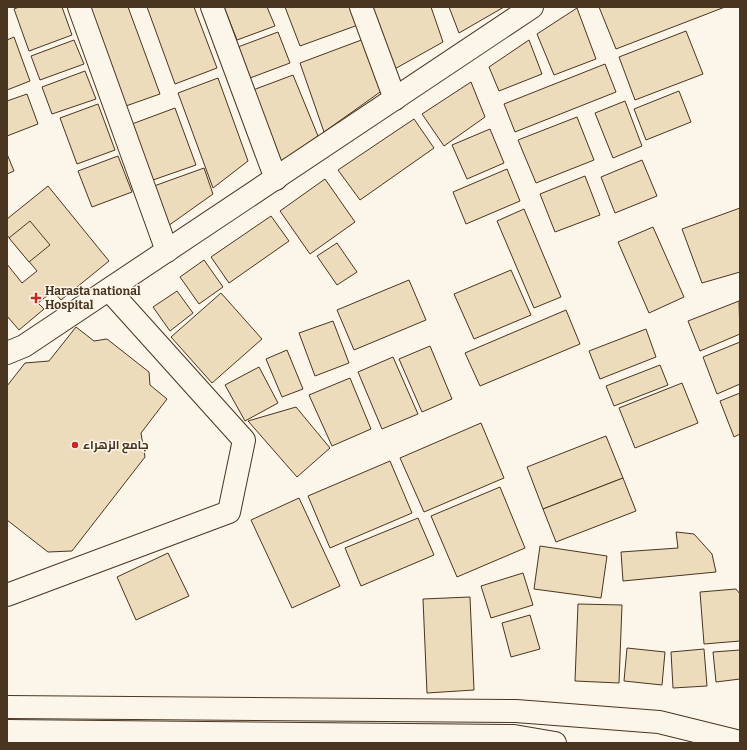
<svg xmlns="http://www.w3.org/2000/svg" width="747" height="750" viewBox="0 0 747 750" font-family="Bitter,Cairo,serif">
	<rect width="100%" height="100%" fill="#fbf6e9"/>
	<g fill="#ecdcbc" stroke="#4a3520">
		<path d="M 19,7 L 62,7 L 72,35 L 29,51 L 14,9 Z"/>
		<path d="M 86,7 L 128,7 L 160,94 L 123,107 Z"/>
		<path d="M 147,7 L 194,7 L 217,68 L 175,84 Z"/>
		<path d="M 224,7 L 267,7 L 275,26 L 237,40 Z"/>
		<path d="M 285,7 L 351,7 L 358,25 L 300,46 Z"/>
		<path d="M 367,7 L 431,7 L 443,42 L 391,71 Z"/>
		<path d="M 449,7 L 504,7 L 459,33 Z"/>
		<path d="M 599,7 L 725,7 L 616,49 Z"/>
		<path d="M 577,8 L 596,59 L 554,75 L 537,34 Z"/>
		<path d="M 686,31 L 703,74 L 635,100 L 619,57 Z"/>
		<path d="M 278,32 L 290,63 L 250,78 L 238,47 Z"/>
		<path d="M 14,37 L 30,81 L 7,90 L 7,40 Z"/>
		<path d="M 364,39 L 383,90 L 324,132 L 300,63 Z"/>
		<path d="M 74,40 L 84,64 L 40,80 L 31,56 Z"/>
		<path d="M 529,40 L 542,74 L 499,91 L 489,67 Z"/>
		<path d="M 605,64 L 616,92 L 515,132 L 504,104 Z"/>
		<path d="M 85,71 L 96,99 L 52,114 L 42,87 Z"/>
		<path d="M 293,75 L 318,136 L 279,163 L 253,90 Z"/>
		<path d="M 218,78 L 248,161 L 213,188 L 178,93 Z"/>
		<path d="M 471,82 L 485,117 L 444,146 L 422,114 Z"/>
		<path d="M 679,91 L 691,122 L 646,140 L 634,109 Z"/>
		<path d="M 27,94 L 38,124 L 7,136 L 7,101 Z"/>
		<path d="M 625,101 L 642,146 L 613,158 L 595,113 Z"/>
		<path d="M 98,104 L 115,150 L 77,164 L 60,118 Z"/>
		<path d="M 175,108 L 196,165 L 153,180 L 132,124 Z"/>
		<path d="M 577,117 L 594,160 L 536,183 L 518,140 Z"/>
		<path d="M 414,119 L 434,148 L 360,200 L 338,170 Z"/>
		<path d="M 490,129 L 504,163 L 467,179 L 452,145 Z"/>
		<path d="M 7,154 L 14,171 L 7,174 Z"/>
		<path d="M 118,156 L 132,192 L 92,207 L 78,171 Z"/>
		<path d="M 642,160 L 657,196 L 615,213 L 601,177 Z"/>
		<path d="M 204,168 L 213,194 L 168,226 L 154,186 Z"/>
		<path d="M 507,169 L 520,201 L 466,224 L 453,192 Z"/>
		<path d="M 585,176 L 600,215 L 555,232 L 540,194 Z"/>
		<path d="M 325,179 L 355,222 L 310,254 L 280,211 Z"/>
		<path d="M 48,186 L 109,261 L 61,300 L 53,291 L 38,303 L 44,309 L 19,330 L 7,316 L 7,264 L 22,283 L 37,271 L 7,235 L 7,219 Z"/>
		<path d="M 740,208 L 740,272 L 702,283 L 682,229 Z"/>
		<path d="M 524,209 L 561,297 L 534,308 L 497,221 Z"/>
		<path d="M 271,216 L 289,241 L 229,283 L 211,257 Z"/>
		<path d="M 30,221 L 50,245 L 29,262 L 9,238 Z"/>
		<path d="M 653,227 L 684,297 L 649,313 L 618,242 Z"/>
		<path d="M 337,243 L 357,272 L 337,285 L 317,256 Z"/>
		<path d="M 204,260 L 223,287 L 199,304 L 180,277 Z"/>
		<path d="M 511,270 L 531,315 L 474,339 L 454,294 Z"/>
		<path d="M 409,280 L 426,320 L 354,350 L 337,310 Z"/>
		<path d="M 177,291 L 193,313 L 170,331 L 153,307 Z"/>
		<path d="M 221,293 L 262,339 L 212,383 L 171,337 Z"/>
		<path d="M 739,301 L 740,334 L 700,351 L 688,321 Z"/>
		<path d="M 566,310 L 580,344 L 480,386 L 465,353 Z"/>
		<path d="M 333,321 L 349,363 L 315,376 L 299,333 Z"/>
		<path d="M 76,327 L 94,341 L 107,339 L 149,372 L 150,385 L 167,399 L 141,433 L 145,457 L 72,551 L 48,552 L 7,520 L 7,386 L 25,363 L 49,361 Z"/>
		<path d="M 646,329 L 656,357 L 600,379 L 589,351 Z"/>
		<path d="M 740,342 L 740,384 L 717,394 L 703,357 Z"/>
		<path d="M 430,346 L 452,399 L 422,412 L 399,359 Z"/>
		<path d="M 287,350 L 303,389 L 282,397 L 266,359 Z"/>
		<path d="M 393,357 L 418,414 L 382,429 L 358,372 Z"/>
		<path d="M 660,365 L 668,385 L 614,406 L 606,386 Z"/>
		<path d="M 259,367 L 278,403 L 245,421 L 225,385 Z"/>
		<path d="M 350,378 L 371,429 L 332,446 L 309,395 Z"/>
		<path d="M 682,383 L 698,423 L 635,448 L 619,408 Z"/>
		<path d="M 740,393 L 740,434 L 734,437 L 720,401 Z"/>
		<path d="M 296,407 L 330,448 L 297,477 L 248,421 Z"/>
		<path d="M 481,423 L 504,478 L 424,512 L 400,458 Z"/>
		<path d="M 606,436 L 623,478 L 543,509 L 527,467 Z"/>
		<path d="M 390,461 L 412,513 L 330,548 L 308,496 Z"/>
		<path d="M 623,478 L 636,511 L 556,542 L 543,509 Z"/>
		<path d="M 500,487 L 525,548 L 457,577 L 431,516 Z"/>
		<path d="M 299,498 L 340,586 L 292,608 L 251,520 Z"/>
		<path d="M 418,518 L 434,555 L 361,586 L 345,548 Z"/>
		<path d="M 676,532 L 694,534 L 712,554 L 716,572 L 623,581 L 621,552 L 678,548 Z"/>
		<path d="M 540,546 L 607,556 L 601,598 L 534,589 Z"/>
		<path d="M 168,553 L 189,596 L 136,620 L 117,577 Z"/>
		<path d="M 523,573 L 533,605 L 491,618 L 481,586 Z"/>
		<path d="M 736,589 L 740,594 L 740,641 L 704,644 L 700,592 Z"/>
		<path d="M 470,597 L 474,690 L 427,693 L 423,599 Z"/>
		<path d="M 578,604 L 622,605 L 619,683 L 575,681 Z"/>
		<path d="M 530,615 L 540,649 L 511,657 L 502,623 Z"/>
		<path d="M 627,648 L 665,652 L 662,685 L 624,681 Z"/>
		<path d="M 704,649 L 707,686 L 673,688 L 671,652 Z"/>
		<path d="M 740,650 L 740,679 L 716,682 L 713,652 Z"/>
	</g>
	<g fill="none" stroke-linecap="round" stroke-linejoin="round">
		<defs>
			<g id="street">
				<path d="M 79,7 L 167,251"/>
				<path d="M 212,7 L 276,179"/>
				<path d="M 361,7 L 395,99"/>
				<path d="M 7,353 L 24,346 L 532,7"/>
				<path d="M 7,595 L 229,512 L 244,440 L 109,290"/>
			</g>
			<g id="primary">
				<path d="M 7,707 L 516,711 L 659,722 L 740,742"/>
				<path d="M 7,731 L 514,736 L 555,743"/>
			</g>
		</defs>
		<use href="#street" stroke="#4a3520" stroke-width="24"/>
		<use href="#primary" stroke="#4a3520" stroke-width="24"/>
		<use href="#street" stroke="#fbf6e9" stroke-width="22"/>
		<use href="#primary" stroke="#fbf6e9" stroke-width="22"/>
	</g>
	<g fill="#c62828" stroke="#fbf6e9" stroke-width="1.5">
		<path d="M34 292h4v4h4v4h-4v4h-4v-4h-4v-4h4z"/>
		<circle cx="75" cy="445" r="4"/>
	</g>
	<g text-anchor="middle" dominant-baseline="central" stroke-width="3" stroke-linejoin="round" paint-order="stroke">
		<g font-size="12" font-weight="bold" fill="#4a3520" stroke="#fbf6e9" text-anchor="start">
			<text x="45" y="291">Harasta national<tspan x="45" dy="14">Hospital</tspan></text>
			<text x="83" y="445">جامع الزهراء</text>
		</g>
	</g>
	<rect width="747" height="750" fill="none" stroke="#4a3520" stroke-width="16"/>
</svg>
